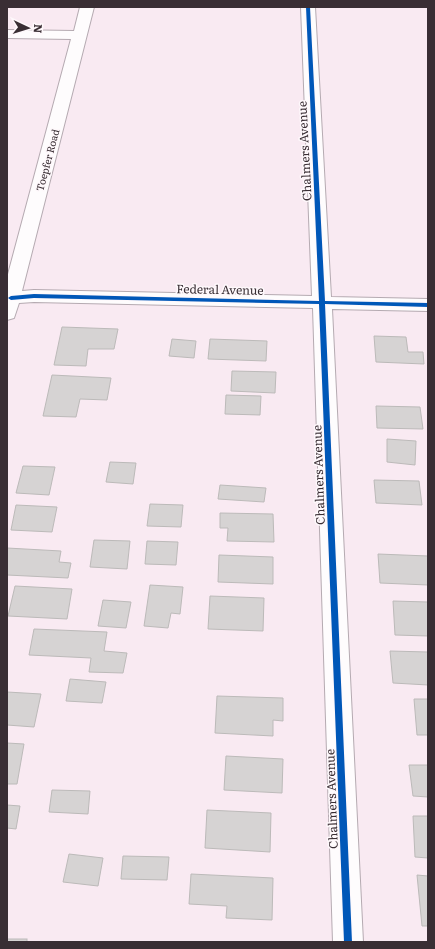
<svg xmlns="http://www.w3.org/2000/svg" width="435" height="949" viewBox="0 0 435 949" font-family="Literata,serif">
	<rect width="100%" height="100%" fill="#f9eaf2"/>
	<g fill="#d6d3d3" stroke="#bcbab9">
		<path d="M 62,327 L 118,329 L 114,349 L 88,349 L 86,366 L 54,365 Z"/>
		<path d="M 374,336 L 406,337 L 408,352 L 423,352 L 424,364 L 376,362 Z"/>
		<path d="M 172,339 L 196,341 L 194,358 L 169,356 Z"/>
		<path d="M 210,339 L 267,341 L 266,361 L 208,359 Z"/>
		<path d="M 232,371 L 276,372 L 275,393 L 231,391 Z"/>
		<path d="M 52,375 L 111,378 L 107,400 L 80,399 L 76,417 L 43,416 Z"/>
		<path d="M 226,395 L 261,396 L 260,415 L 225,414 Z"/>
		<path d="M 376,406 L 420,407 L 423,429 L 377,428 Z"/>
		<path d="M 387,439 L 416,441 L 415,465 L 387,462 Z"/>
		<path d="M 110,462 L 136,463 L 133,484 L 106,482 Z"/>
		<path d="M 23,466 L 55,467 L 49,495 L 16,493 Z"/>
		<path d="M 374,480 L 419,481 L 422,505 L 376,503 Z"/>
		<path d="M 220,485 L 266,488 L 264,502 L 218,499 Z"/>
		<path d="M 150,504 L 183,505 L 181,527 L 147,526 Z"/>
		<path d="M 16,505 L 57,507 L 52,532 L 11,530 Z"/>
		<path d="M 220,513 L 273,514 L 274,542 L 227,541 L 228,528 L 220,528 Z"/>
		<path d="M 94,540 L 130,541 L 127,569 L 90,567 Z"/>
		<path d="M 147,541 L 178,542 L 176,565 L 145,564 Z"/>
		<path d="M 7,548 L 61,551 L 59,562 L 71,563 L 68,578 L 7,575 Z"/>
		<path d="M 378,554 L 428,556 L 428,585 L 380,583 Z"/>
		<path d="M 219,555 L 273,557 L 273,584 L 218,582 Z"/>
		<path d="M 150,585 L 183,587 L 180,614 L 171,613 L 168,628 L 144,626 Z"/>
		<path d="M 15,586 L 72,589 L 67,619 L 8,616 Z"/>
		<path d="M 210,596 L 264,598 L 263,631 L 208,629 Z"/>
		<path d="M 103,600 L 131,602 L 126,628 L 98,626 Z"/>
		<path d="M 393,601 L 428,602 L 428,636 L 395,635 Z"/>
		<path d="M 34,629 L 107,632 L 104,651 L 127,653 L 123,673 L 89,672 L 91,658 L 29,655 Z"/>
		<path d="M 390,651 L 428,652 L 428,685 L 393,683 Z"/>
		<path d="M 70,679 L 106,682 L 102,703 L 66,701 Z"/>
		<path d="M 7,692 L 41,694 L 34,727 L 7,725 Z"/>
		<path d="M 217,696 L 283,698 L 283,721 L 273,720 L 273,736 L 215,733 Z"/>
		<path d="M 414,699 L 428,699 L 428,735 L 417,735 Z"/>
		<path d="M 7,743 L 24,744 L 17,784 L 7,784 Z"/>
		<path d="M 226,756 L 283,759 L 282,793 L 224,790 Z"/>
		<path d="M 409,765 L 428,765 L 428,797 L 413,796 Z"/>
		<path d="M 52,790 L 90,791 L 88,814 L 49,812 Z"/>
		<path d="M 7,805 L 20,806 L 16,829 L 7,828 Z"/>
		<path d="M 207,810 L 271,813 L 270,852 L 205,848 Z"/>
		<path d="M 413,816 L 428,816 L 428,858 L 415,857 Z"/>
		<path d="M 69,854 L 103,858 L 98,886 L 63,882 Z"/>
		<path d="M 123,856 L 169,857 L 167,880 L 121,879 Z"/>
		<path d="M 191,874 L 273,878 L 272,920 L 226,918 L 227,906 L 189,904 Z"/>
		<path d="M 417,875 L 428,876 L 428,926 L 422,926 Z"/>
		<rect x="7" y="939" width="20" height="3"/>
	</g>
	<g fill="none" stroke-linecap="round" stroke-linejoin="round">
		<defs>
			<path id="minor" d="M 80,7 L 94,7 L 22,291 L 34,290 L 312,296 L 301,7 L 315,7 L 331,297 L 428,299 L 428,311 L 332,309 L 363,942 L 333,942 L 313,308 L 34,302 L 19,303 L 14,318 L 7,320 L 7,278 L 71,39 L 7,38 L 7,30 L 74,31 Z"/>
		</defs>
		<use href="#minor" stroke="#b5aab1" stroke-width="2"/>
		<use href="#minor" fill="#fefcfd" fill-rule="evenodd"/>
		<defs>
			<path id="cycleway" d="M 306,7 L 310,7 L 325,301 L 428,303 L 428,307 L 325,304 L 352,942 L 344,942 L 319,304 L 34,298 L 11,300 L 8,298 L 11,296 L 34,294 L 319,301 Z"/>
		</defs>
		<use href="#cycleway" stroke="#fef8fb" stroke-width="2"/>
		<use href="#cycleway" fill="#0057b8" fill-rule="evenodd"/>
	</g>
	<g text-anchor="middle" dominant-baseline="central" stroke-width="3" stroke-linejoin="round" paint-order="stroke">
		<g font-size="10" fill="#392e34" stroke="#fef8fb">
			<text transform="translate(47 160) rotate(-75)">Toepfer Road</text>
		</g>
		<g font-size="12" fill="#392e34" stroke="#fef8fb">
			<text transform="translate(304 151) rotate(-93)">Chalmers Avenue</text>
			<text transform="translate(220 289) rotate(1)">Federal Avenue</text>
			<text transform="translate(318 475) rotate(-92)">Chalmers Avenue</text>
			<text transform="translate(331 799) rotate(-92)">Chalmers Avenue</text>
		</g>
	</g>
	<rect width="435" height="949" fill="none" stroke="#392e34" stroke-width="16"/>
	<g transform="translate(28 28) rotate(94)" stroke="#fef8fb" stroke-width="3" paint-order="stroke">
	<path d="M0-3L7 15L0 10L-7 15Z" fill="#392e34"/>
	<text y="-6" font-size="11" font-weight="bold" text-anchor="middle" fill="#392e34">N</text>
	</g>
</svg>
